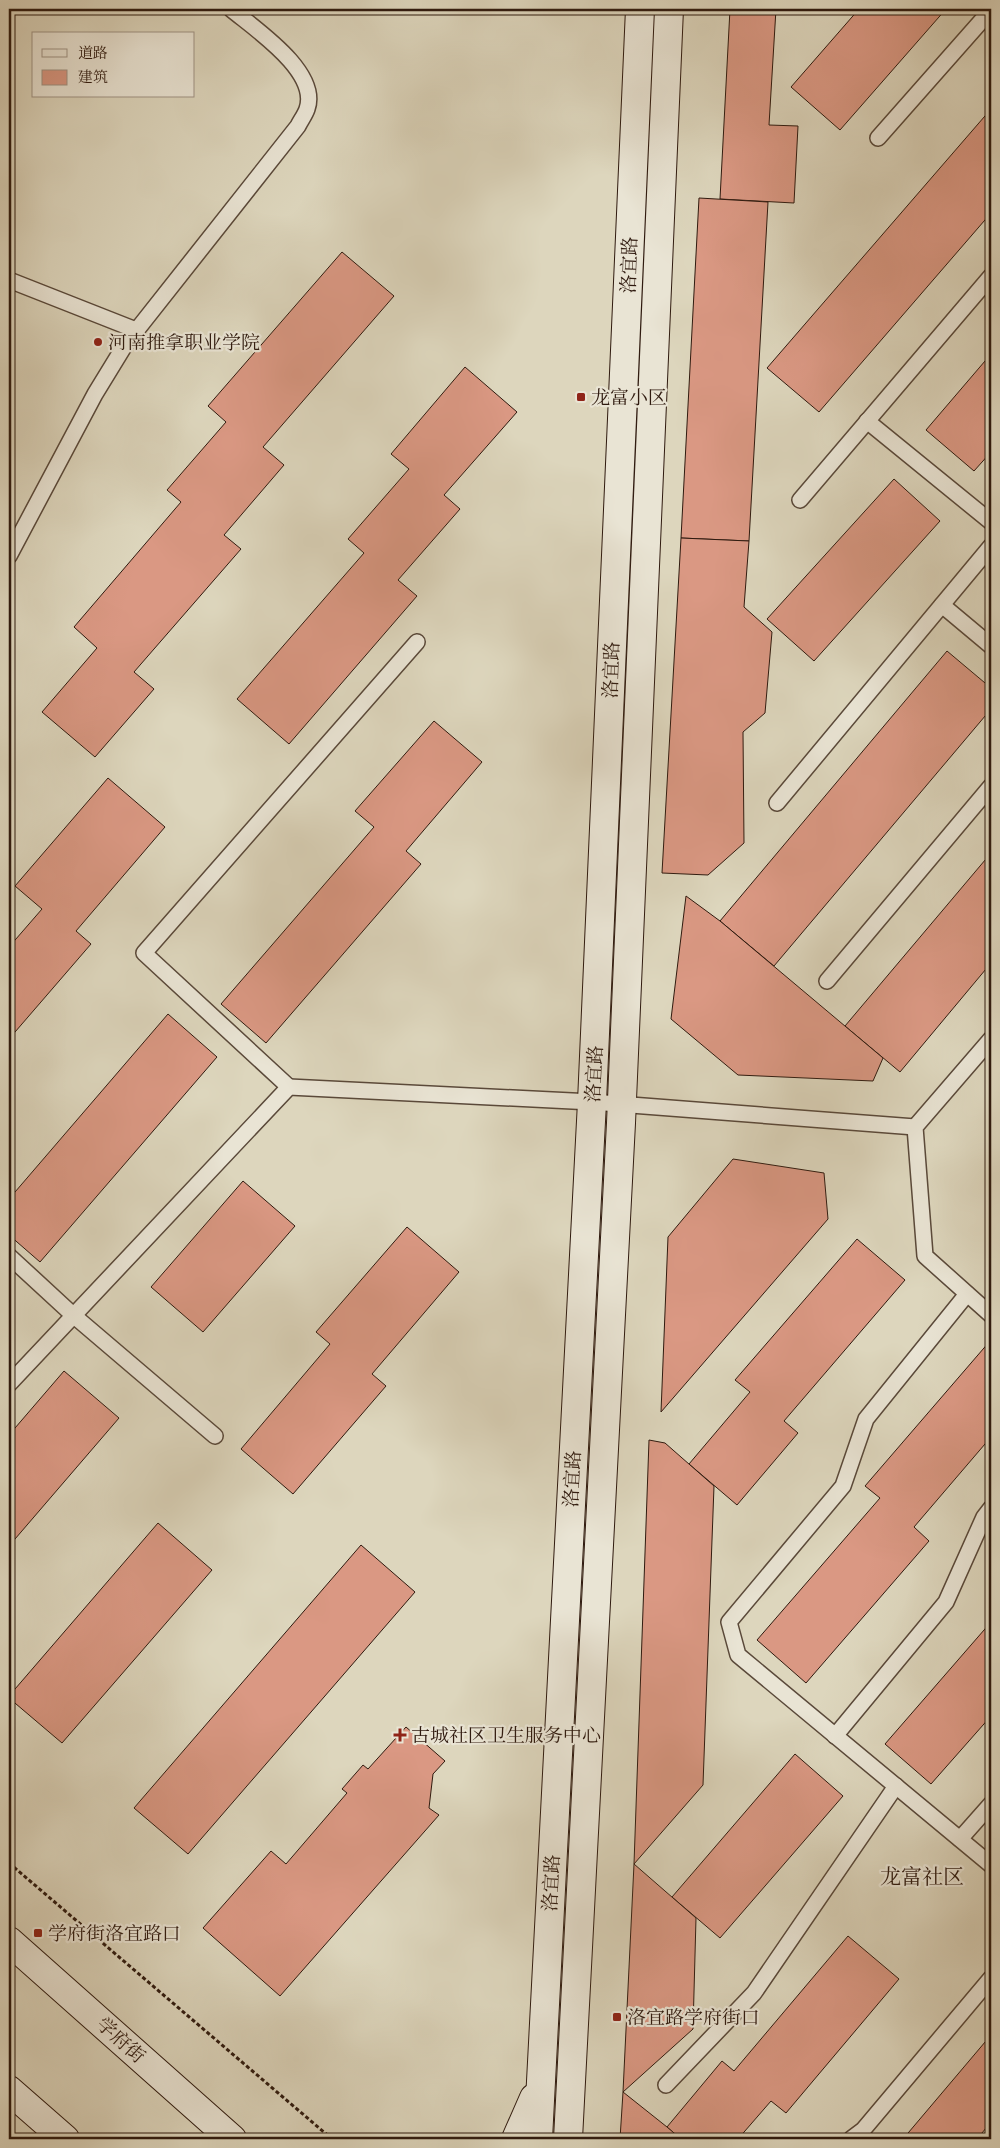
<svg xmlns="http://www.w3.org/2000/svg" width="1000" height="2148" viewBox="0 0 1000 2148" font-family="'EB Garamond','Noto Serif SC',serif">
	<rect width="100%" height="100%" fill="#ddd6bd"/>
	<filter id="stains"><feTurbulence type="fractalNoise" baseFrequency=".004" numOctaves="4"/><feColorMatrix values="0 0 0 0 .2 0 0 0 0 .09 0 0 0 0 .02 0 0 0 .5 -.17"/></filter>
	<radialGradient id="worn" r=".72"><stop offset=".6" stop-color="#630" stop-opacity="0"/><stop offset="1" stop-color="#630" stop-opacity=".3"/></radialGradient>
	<g fill="#da9883" stroke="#2f1a0f">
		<path d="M 730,9 L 776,9 L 769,125 L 798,126 L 794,203 L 720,199 Z"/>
		<path d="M 859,9 L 946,9 L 840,130 L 791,87 Z"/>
		<path d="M 991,109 L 991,213 L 819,412 L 767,368 Z"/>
		<path d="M 699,198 L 768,202 L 749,541 L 681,538 Z"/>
		<path d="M 342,252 L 394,296 L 263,447 L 284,465 L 224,535 L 241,549 L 134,672 L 154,689 L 95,757 L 42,712 L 97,648 L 74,627 L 181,502 L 167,490 L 226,422 L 208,406 Z"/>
		<path d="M 991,354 L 991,452 L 974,471 L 926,430 Z"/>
		<path d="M 465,367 L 517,412 L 444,495 L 460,509 L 398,580 L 417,596 L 289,744 L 237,699 L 364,553 L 348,539 L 409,469 L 391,454 Z"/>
		<path d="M 894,479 L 940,521 L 814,661 L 767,619 Z"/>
		<path d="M 681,538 L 749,541 L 744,607 L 772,632 L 765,713 L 743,732 L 744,843 L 708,875 L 662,873 Z"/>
		<path d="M 947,651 L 991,688 L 991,709 L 774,966 L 720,921 Z"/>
		<path d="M 434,721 L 482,762 L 406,851 L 421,864 L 266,1043 L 221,1004 L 374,827 L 355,811 Z"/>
		<path d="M 108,778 L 165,827 L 76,931 L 91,944 L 9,1039 L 9,947 L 42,909 L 15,886 Z"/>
		<path d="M 991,853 L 991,963 L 900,1072 L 845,1026 Z"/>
		<path d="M 686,896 L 720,921 L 883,1058 L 873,1081 L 738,1075 L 671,1019 Z"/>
		<path d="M 168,1014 L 217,1057 L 40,1262 L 9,1235 L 9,1199 Z"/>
		<path d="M 733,1159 L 824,1173 L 828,1219 L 661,1412 L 668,1237 Z"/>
		<path d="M 243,1181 L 295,1226 L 203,1332 L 151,1287 Z"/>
		<path d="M 407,1227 L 459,1272 L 372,1374 L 386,1386 L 293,1494 L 241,1449 L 330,1344 L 316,1332 Z"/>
		<path d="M 857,1239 L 905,1280 L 784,1421 L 798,1433 L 737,1505 L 689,1464 L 750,1392 L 735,1380 Z"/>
		<path d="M 990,1341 L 991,1343 L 991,1437 L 914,1527 L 929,1541 L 806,1683 L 757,1640 L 880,1498 L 865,1486 Z"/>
		<path d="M 64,1371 L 119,1418 L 9,1546 L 9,1435 Z"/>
		<path d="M 649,1440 L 665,1443 L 714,1486 L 703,1785 L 634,1864 Z"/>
		<path d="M 158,1523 L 212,1570 L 62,1743 L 9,1698 L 9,1696 Z"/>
		<path d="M 361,1545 L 415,1592 L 188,1854 L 134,1808 Z"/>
		<path d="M 991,1622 L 991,1716 L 931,1784 L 885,1744 Z"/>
		<path d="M 406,1727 L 445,1761 L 433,1774 L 429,1808 L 439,1815 L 280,1996 L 203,1928 L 271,1851 L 286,1864 L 347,1793 L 342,1789 L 363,1765 L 368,1769 Z"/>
		<path d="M 795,1754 L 843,1796 L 720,1938 L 672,1897 Z"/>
		<path d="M 634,1864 L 696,1918 L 693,2029 L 623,2092 Z"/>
		<path d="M 848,1936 L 899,1979 L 786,2113 L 771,2101 L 738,2139 L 681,2139 L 667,2127 L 722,2061 L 734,2071 Z"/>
		<path d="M 991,2035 L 991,2122 L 977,2139 L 903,2139 Z"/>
		<path d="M 623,2092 L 667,2127 L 681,2139 L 620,2139 Z"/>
	</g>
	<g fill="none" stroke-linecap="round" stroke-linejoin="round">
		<defs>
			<g id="lane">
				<path d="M 878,138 L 991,10"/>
				<path d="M 9,280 L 136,330"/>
				<path d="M 867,421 L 991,522"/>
				<path d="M 800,500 L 991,276"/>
				<path d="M 9,556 L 95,394 L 125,345 L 298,126 C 301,120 305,115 307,109 C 320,72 255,29 231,9"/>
				<path d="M 942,605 L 991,646"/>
				<path d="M 777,803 L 991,546"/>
				<path d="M 827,981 L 991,786"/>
				<path d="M 991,1039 L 915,1127 L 925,1256 L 991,1315"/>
				<path d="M 289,1087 L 144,953 L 417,642"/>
				<path d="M 9,1256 L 73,1315 L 215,1436"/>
				<path d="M 967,1294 L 866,1419 L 843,1486 L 729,1622 L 738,1655 L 991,1865"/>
				<path d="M 9,1384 L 289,1087 L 592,1102 L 915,1127"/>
				<path d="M 835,1736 L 946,1602 L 984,1517 L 991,1508"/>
				<path d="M 960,1839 L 991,1804"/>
				<path d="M 666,2085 L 754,1993 L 896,1786"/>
				<path d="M 851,2139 L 863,2130 L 991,1978"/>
			</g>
			<g id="secondary">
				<path d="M 9,1941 L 232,2139"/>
				<path d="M 9,2090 L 65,2139"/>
				<path d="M 516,2139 L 534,2098"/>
				<path d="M 538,2139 L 592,1102 L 640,9"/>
				<path d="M 568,2139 L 621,1123 L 669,9"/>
			</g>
		</defs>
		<use href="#lane" stroke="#5a493a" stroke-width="18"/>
		<use href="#secondary" stroke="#2f1a0f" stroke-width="30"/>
		<path stroke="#2f1a0f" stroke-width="3" stroke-dasharray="4 2.5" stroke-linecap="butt" d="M 9,1863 L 332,2139"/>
		<use href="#lane" stroke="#e9e4d4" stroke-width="15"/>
		<use href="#secondary" stroke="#e9e4d4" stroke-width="28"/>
	</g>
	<g fill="#8f2418" stroke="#e9e4d4" stroke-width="2">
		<circle cx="98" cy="342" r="5"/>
		<rect x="576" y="392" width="10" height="10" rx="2.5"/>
		<path d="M397.5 1727.5h5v5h5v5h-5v5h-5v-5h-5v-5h5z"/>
		<rect x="33" y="1928" width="10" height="10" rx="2.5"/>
		<rect x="612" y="2012" width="10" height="10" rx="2.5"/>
	</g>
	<g text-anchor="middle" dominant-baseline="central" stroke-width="4.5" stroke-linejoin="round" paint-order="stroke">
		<g font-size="19" fill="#2f1a0f" stroke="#e9e4d4">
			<text transform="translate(629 265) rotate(-88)">洛宜路</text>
			<text transform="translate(611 670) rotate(-88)">洛宜路</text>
			<text transform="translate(594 1074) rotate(-87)">洛宜路</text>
			<text transform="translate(572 1479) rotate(-87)">洛宜路</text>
			<text transform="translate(551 1883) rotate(-87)">洛宜路</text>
			<text transform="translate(121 2040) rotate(42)">学府街</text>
		</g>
		<g font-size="19" fill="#2f1a0f" stroke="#e9e4d4" text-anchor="start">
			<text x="108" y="342">河南推拿职业学院</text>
			<text x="591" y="397">龙富小区</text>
			<text x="411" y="1735">古城社区卫生服务中心</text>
			<text x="48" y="1933">学府街洛宜路口</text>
			<text x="627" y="2017">洛宜路学府街口</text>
		</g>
		<g font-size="21" fill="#2f1a0f" stroke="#e9e4d4">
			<text x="922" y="1876">龙富社区</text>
		</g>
	</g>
	<rect width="1000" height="2148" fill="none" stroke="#ddd6bd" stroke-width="30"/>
	<rect x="10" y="10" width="980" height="2128" fill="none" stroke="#2f1a0f" stroke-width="2.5"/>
	<rect x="15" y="15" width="970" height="2118" fill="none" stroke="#2f1a0f"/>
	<rect x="32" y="32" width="162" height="65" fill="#e9e4d4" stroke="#9f9385"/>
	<rect x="42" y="49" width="25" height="8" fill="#e9e4d4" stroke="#9f9385"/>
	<text x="78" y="58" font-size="15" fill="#2f1a0f">道路</text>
	<rect x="42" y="70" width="25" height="15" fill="#da9883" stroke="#9f9385"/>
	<text x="78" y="82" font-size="15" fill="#2f1a0f">建筑</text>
	<rect width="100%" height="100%" filter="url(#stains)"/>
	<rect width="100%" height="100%" fill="url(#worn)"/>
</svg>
